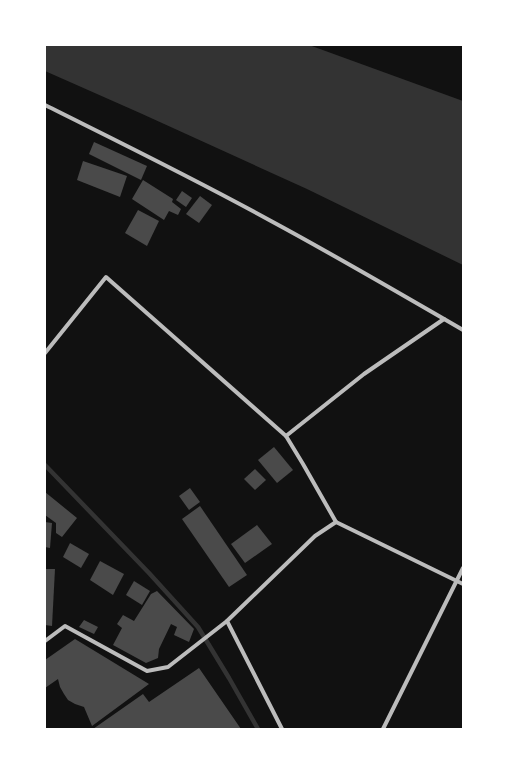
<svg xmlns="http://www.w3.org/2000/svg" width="508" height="774" viewBox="0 0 508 774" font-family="'Open Sans',sans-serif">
	<rect width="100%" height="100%" fill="#111"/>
	<path fill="#333" d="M 45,45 L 309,45 L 463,101 L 463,265 L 307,189 L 140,113 L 45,71 Z"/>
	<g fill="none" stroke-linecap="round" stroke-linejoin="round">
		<path stroke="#333" stroke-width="4.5" d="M 45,465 L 149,573 L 198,627 L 229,678 L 258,729"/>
	</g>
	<g fill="#4a4a4a">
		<path d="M 94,142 L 147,166 L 141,180 L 89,154 Z"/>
		<path d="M 83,161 L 127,176 L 120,197 L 77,180 Z"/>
		<path d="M 143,180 L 173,199 L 172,202 L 181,209 L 178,215 L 169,211 L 164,220 L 132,199 Z"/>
		<path d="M 182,191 L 192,198 L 186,207 L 176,200 Z"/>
		<path d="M 200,196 L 212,205 L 199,223 L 186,214 Z"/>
		<path d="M 138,210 L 159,221 L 147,246 L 125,233 Z"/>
		<path d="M 274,447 L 293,470 L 277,483 L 258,460 Z"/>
		<path d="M 255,469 L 266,480 L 255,490 L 244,479 Z"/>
		<path d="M 190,488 L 200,502 L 189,510 L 179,496 Z"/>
		<path d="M 45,492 L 77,518 L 62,537 L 56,533 L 56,523 L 45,515 Z"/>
		<path d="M 200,506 L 247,575 L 229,587 L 182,519 Z"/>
		<path d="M 45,522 L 52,523 L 50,548 L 45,547 Z"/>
		<path d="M 257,525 L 272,544 L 245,563 L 231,544 Z"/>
		<path d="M 70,543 L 89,554 L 81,568 L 63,557 Z"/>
		<path d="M 100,561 L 124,574 L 113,595 L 90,580 Z"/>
		<path d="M 45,569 L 55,569 L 52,626 L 45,625 Z"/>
		<path d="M 134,581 L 150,591 L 142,605 L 126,595 Z"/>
		<path d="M 157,591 L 194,629 L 189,642 L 174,635 L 177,627 L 171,624 L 159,649 L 158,658 L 146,663 L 113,645 L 122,628 L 117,624 L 123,615 L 134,621 L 151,594 Z"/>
		<path d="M 84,620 L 98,627 L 94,634 L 79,627 Z"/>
		<path d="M 75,639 L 149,684 L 92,726 L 84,707 L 75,704 L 68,700 L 64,694 L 60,687 L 58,679 L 45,688 L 45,660 Z"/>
		<path d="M 199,668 L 241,729 L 93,729 L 143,694 L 149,702 Z"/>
	</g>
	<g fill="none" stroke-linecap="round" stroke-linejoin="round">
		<g stroke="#bcbcbc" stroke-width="4">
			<path d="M 45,105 C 121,143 197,180 271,221 C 336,256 399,293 463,330"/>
			<path d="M 45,353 L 106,277 L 286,436 L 303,464 L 336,522"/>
			<path d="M 286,436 L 364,374 L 444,319"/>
			<path d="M 227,621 L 282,729"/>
			<path d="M 45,641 L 65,626 L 147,671 L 168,667 L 227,621 L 315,536 L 336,522 L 463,584"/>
			<path d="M 383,729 L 463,568"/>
		</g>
	</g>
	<rect width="508" height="774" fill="none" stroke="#ffffff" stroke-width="92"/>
</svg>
